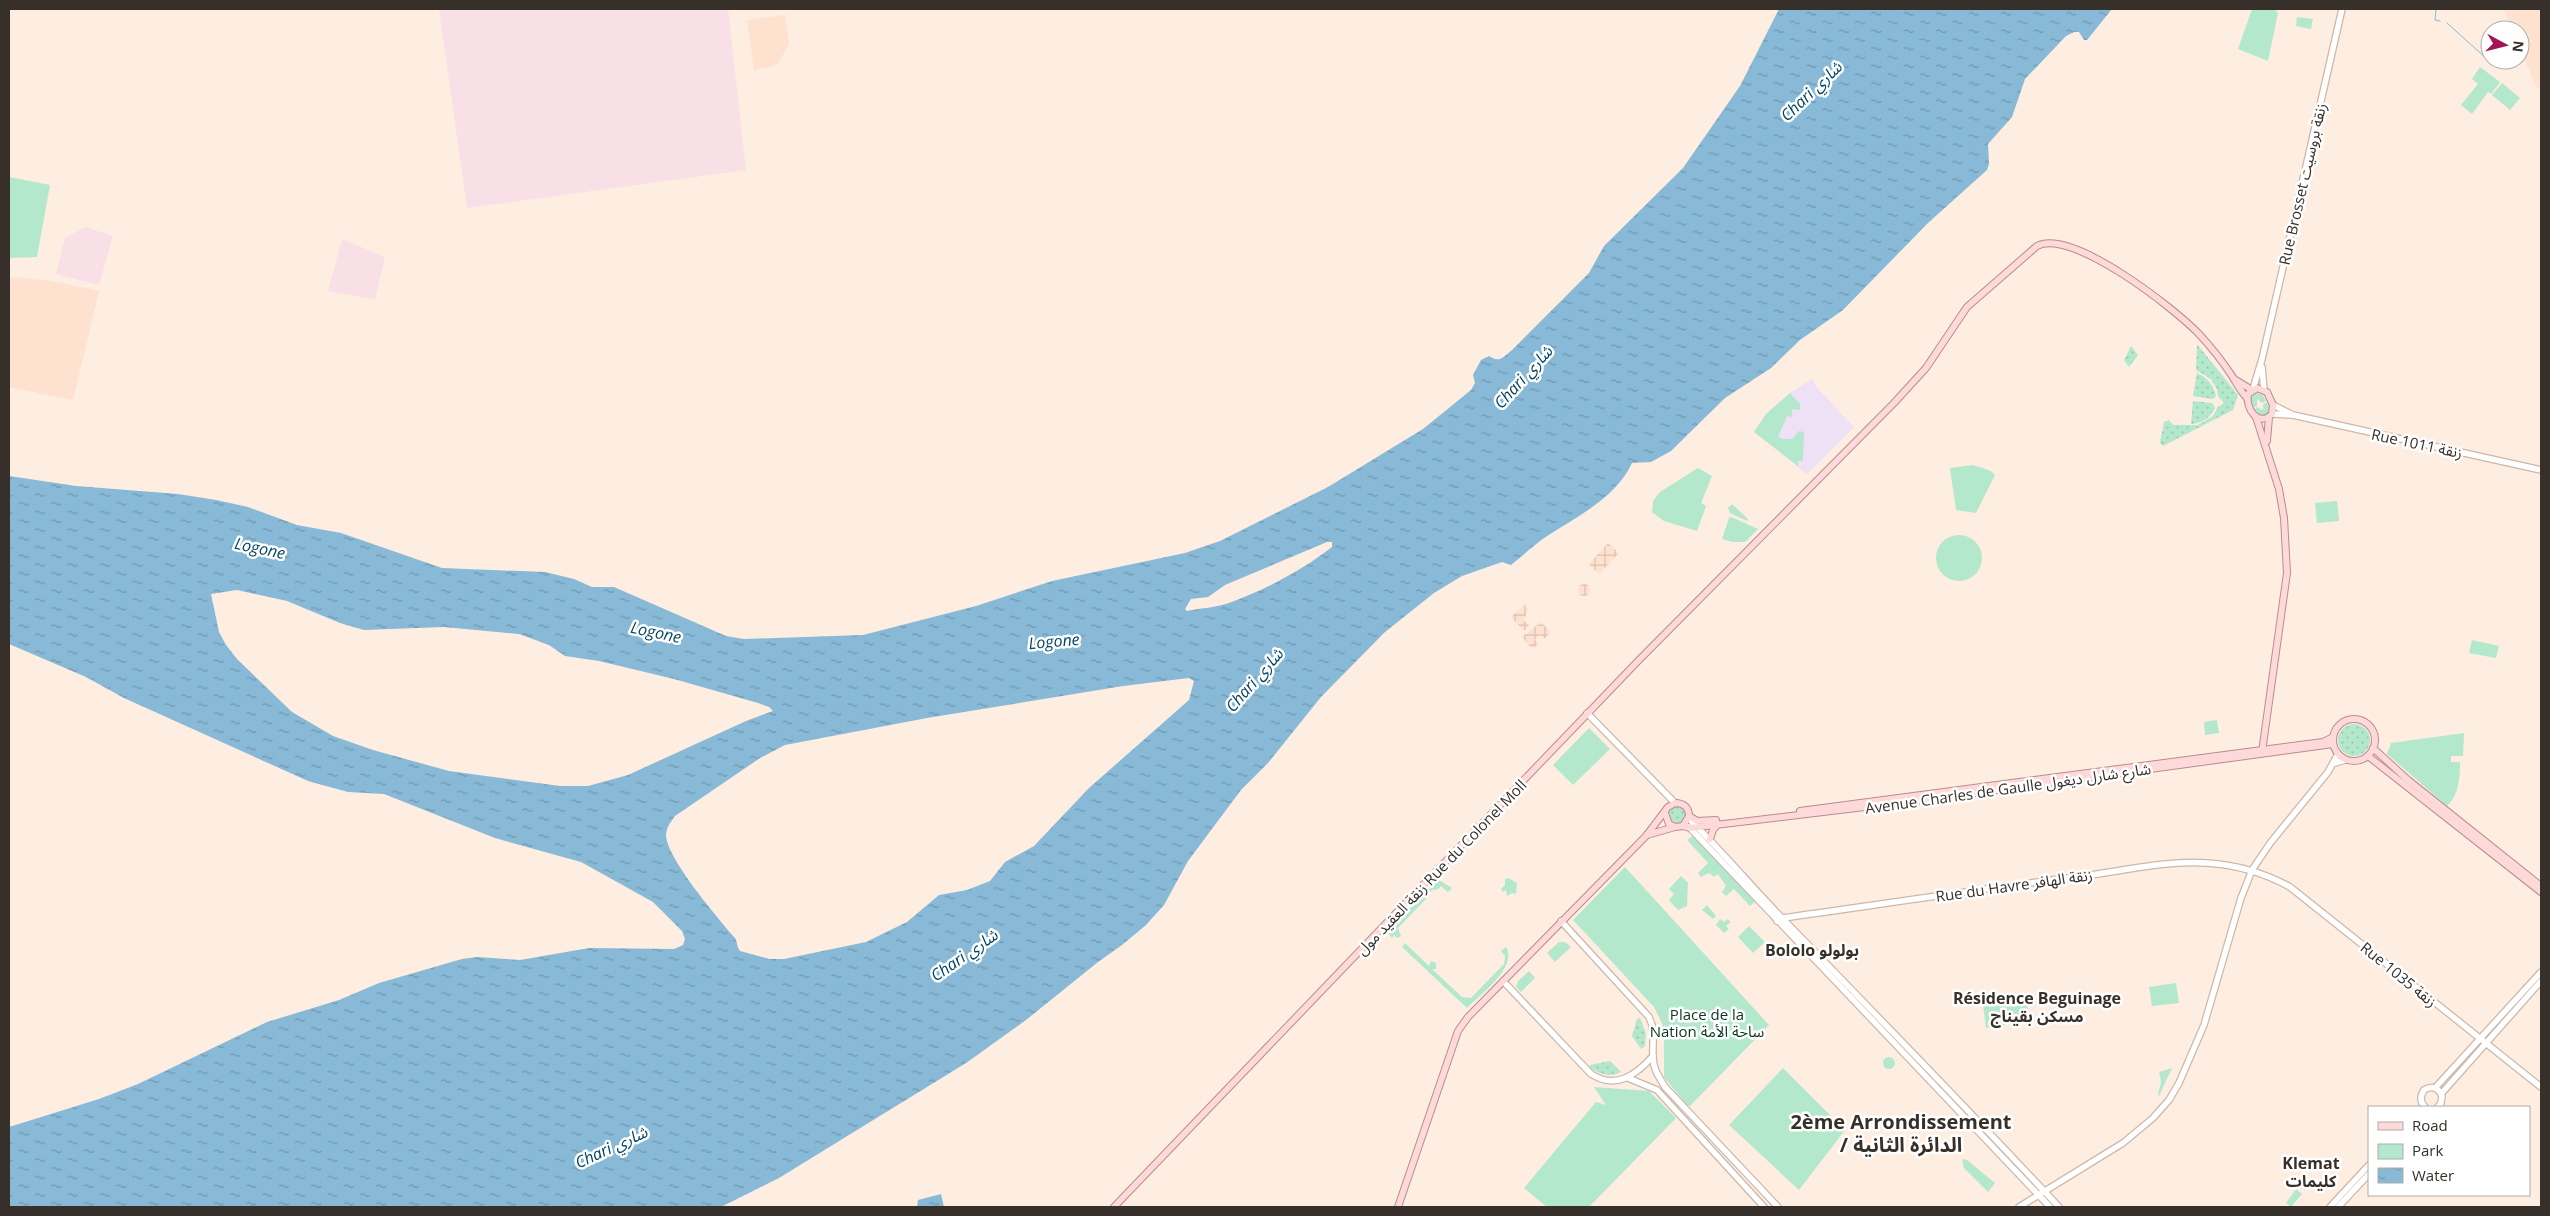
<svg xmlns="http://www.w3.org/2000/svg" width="2550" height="1216" viewBox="0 0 2550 1216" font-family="'Open Sans','Noto Sans Arabic',sans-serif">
	<defs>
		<pattern id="industrial-grid" width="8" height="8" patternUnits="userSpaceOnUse" patternTransform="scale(1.25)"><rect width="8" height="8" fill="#fee1ce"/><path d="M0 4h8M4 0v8" fill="none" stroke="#dac1b1"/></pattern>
		<pattern id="grass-dots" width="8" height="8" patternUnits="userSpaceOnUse" patternTransform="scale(1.25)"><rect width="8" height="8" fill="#b3e8cd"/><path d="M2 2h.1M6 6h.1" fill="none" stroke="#9bc7b0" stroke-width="1.8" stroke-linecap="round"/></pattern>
		<pattern id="water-ripples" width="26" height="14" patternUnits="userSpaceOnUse" patternTransform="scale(1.25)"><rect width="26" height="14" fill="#88b9d7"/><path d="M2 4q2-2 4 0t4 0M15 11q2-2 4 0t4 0" fill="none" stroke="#7097ae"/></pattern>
	</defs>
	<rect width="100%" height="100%" fill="#feede1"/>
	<path fill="#efe1f5" d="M 1812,379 L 1817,388 L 1854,427 L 1807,474 L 1754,432 L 1766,414 L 1790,393 Z"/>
	<g fill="url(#industrial-grid)">
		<path d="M 1608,543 L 1619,553 L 1599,574 L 1589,564 Z"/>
		<circle cx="1584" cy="590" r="6"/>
		<path d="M 1524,605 L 1529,610 L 1523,619 L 1529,626 L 1524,631 L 1511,617 Z"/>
		<path d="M 1541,622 L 1551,632 L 1544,639 L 1540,635 L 1535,639 L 1538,644 L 1532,649 L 1522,637 Z"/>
	</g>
	<g fill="#f9dfe6">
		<path d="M 439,9 L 728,9 L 746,170 L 467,208 Z"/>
		<path d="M 85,227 L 113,236 L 99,285 L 56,274 L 65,238 Z"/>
		<path d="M 342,239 L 385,257 L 375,299 L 328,291 Z"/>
	</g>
	<g fill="#fee1ce">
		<path d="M 2504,9 L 2541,9 L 2541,91 L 2536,86 L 2520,49 L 2520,30 L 2512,30 Z"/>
		<path d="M 785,15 L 789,44 L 777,65 L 754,70 L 747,20 Z"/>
		<path d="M 14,277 L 51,281 L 99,291 L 73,400 L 9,387 L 9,278 Z"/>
	</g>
	<g fill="url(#grass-dots)">
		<path d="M 2197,344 L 2238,395 L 2233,410 L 2163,446 L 2160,443 L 2164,422 L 2169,420 L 2173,425 L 2198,425 L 2213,416 L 2218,407 L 2224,403 L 2218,396 L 2217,389 L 2211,379 L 2196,370 Z"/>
		<path d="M 2131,346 L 2138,355 L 2129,367 L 2124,360 Z"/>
		<path d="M 2197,373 C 2207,377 2214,386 2216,396 L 2213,399 L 2193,396 Z"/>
		<path d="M 2193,401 L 2212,403 L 2215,408 C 2210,418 2202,423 2191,424 Z"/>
		<circle cx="2354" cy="740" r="16"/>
		<circle cx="1677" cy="815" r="9"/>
		<path d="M 1640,1018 L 1646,1034 L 1645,1046 L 1641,1049 L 1632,1036 L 1637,1019 Z"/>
		<path d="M 1610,1061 L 1621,1072 C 1611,1078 1600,1074 1590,1068 L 1590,1065 Z"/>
	</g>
	<g fill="#b3e8cd">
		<path d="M 2252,9 L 2277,9 L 2276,12 L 2278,13 L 2268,61 L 2238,49 Z"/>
		<path d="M 2297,17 L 2313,19 L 2311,29 L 2296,26 Z"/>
		<path d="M 2480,67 L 2500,82 L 2491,94 L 2488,92 L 2472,114 L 2461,105 L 2478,84 L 2472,79 Z"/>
		<path d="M 2502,83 L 2520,98 L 2510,110 L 2492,95 Z"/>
		<path d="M 9,177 L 50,185 L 37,257 L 9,258 Z"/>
		<path d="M 1790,393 L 1800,404 L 1800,410 L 1792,409 L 1792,417 L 1787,416 L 1778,437 L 1783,439 L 1792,439 L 1799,431 L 1804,432 L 1803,461 L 1798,461 L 1798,466 L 1754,432 L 1766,414 Z"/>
		<path d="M 2257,393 L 2263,395 L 2266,401 L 2262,403 L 2257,399 L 2257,406 L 2253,408 L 2250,397 Z"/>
		<path d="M 2267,402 L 2270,412 L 2261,416 L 2255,409 L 2257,407 L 2263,410 L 2263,405 Z"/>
		<path d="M 1973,465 L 1991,471 L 1995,475 L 1976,513 L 1956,510 L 1950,468 Z"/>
		<path d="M 1698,468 L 1712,476 L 1701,503 L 1706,506 L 1697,531 L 1664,521 L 1652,512 L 1653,501 L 1660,492 Z"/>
		<path d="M 2337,501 L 2339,521 L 2317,523 L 2315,503 Z"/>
		<path d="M 1732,504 L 1748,519 L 1747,521 L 1730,513 L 1728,508 Z"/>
		<path d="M 1731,517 L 1758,529 L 1745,542 L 1732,542 L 1722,539 L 1729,518 Z"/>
		<circle cx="1959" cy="558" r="23"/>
		<path d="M 2472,640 L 2499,646 L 2496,658 L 2469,653 Z"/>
		<path d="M 2217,720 L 2219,733 L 2205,735 L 2204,722 Z"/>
		<path d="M 1589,728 L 1610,749 L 1573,785 L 1553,765 Z"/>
		<path d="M 2464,733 L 2463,756 L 2451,756 L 2451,762 L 2460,762 C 2460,777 2459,795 2447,806 L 2387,754 L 2391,743 Z"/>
		<path d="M 1693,836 L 1755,902 L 1750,906 L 1734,889 L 1726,896 L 1722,892 L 1726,886 L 1718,874 L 1714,877 L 1709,873 L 1701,877 L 1698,873 L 1708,863 L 1687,840 Z"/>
		<path d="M 1625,867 L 1769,1025 L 1690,1106 L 1687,1105 L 1664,1077 L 1664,1033 L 1662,1023 L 1654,1007 L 1573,920 Z"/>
		<path d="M 1681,876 L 1688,883 L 1687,906 L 1678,910 L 1669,900 L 1674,894 L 1669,889 Z"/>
		<path d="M 1508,878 L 1517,883 L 1516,894 L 1512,893 L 1507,896 L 1506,890 L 1503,892 L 1501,889 L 1505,885 L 1505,879 Z"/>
		<path d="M 1439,880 L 1452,888 L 1448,892 L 1441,886 L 1438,889 L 1432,890 L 1426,897 L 1427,898 L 1398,928 L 1401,936 L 1397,938 L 1394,935 L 1392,938 L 1389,934 L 1391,927 Z"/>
		<path d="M 1707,905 L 1716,916 L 1713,919 L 1702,910 Z"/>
		<path d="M 1720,919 L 1724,922 L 1727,919 L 1731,922 L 1726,926 L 1729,929 L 1724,933 L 1716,925 Z"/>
		<path d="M 1749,926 L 1765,942 L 1753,953 L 1738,937 Z"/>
		<path d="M 1559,942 L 1565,942 L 1571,947 L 1555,962 L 1547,953 Z"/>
		<path d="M 1405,943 L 1429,966 L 1431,961 L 1436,963 L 1436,969 L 1432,969 L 1462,997 L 1471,998 L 1504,964 L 1505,956 L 1501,951 L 1506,947 C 1518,967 1480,995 1467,1008 L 1402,947 Z"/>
		<path d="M 1529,971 L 1535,978 L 1521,992 L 1516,987 L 1518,981 Z"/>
		<path d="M 2176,983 L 2179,1003 L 2152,1006 L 2149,987 Z"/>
		<path d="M 2026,993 L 2029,1021 L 1986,1028 L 1982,997 Z"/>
		<circle cx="1889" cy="1063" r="6"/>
		<path d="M 1783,1068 L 1845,1130 L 1799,1190 L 1729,1125 Z"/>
		<path d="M 2172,1068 L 2159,1096 L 2158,1094 L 2161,1082 L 2159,1072 Z"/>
		<path d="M 1594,1087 L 1649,1091 L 1676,1118 L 1589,1207 L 1547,1207 L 1524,1188 L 1596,1102 L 1606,1105 Z"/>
		<path d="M 1962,1159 L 1967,1160 L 1995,1183 L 1988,1192 L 1964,1168 Z"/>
		<path d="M 2296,1189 L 2302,1194 L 2291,1207 L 2286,1203 Z"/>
	</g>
	<g fill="url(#water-ripples)" fill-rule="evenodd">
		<path d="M 1779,9 L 2112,9 L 2087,40 L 2084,40 L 2079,32 L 2074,32 L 2066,36 L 2025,79 L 2012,117 L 1988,144 L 1989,164 L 1987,170 L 1928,223 L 1843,310 L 1800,340 L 1771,368 L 1725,398 L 1671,451 L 1651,462 L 1632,463 C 1616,498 1575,518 1544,538 C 1532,547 1522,556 1511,565 L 1502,562 L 1462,576 L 1434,593 L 1385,632 L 1321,697 L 1268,763 L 1241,790 L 1188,861 L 1164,905 L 1146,925 L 1122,945 L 1098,962 L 1026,1020 L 966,1063 L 779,1178 L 721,1207 L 9,1207 L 9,1127 L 99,1099 L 138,1084 L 267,1022 L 339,1000 L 379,983 L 462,959 L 477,957 L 520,960 L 589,948 L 674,949 L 683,945 L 685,939 L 682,931 L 653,902 L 581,862 L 495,838 L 384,794 L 348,792 L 308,781 L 124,698 L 86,677 L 9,644 L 9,476 L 76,486 L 178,494 L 216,500 L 248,507 L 297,525 L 341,533 L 442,568 L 545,572 L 574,579 L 592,587 L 614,587 L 726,636 L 744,639 L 863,635 L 976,606 L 1052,581 L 1185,553 L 1220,541 L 1328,487 L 1423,429 L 1471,390 L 1475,383 L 1473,375 L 1481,360 L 1489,356 C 1500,363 1502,358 1512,350 L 1589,273 L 1604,246 L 1683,168 L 1740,86 ZM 1327,542 L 1332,542 L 1332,547 C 1301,571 1263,591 1226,604 C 1213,608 1200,608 1187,611 L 1185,609 L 1191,599 L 1208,597 L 1225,585 ZM 237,590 L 287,601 L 340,623 L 364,630 L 444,627 L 519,634 L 549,645 L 565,656 L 599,661 L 674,679 L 758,703 L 769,707 L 773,711 L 746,721 L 628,775 L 588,786 L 560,786 L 449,771 L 373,750 L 333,736 L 292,712 L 237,659 L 226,645 L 219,632 L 211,594 ZM 1189,678 L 1194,681 L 1189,700 L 1089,788 L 1034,846 L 1005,862 L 990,881 L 967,890 L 939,895 L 907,922 L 866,942 L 784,959 L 769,959 L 740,951 C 736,946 738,941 734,937 C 718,918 668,860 666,836 C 666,828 670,823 675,816 L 760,758 L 785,745 L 927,718 L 1123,686 Z"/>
		<path d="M 941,1194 L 944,1207 L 917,1207 L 918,1200 Z"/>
	</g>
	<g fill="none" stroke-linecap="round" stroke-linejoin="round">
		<g stroke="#88b9d7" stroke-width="1">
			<path d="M 2436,9 L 2435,20 L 2440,21"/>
			<path d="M 2447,23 L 2487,59"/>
		</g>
		<defs>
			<g id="secondary">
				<path d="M 2262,367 L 2264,390"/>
				<path d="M 2253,389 L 2262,359 L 2342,9"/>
				<path d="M 2273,405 L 2291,414"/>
				<path d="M 2272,414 L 2293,415 L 2541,470"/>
				<path d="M 1587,713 L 1675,803"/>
				<path d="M 2335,763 L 2345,760"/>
				<path d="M 1689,819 C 1721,850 1750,885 1782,918 C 1875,1014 1968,1109 2059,1207"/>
				<path d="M 1689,827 L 2050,1207"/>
				<path d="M 1561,921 L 1649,1017 C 1656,1031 1652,1043 1653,1057 C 1653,1069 1659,1077 1665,1087 L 1778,1207"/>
				<path d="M 1777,921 L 1782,918 C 1882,904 1982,889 2083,876 C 2123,871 2166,860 2207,863 C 2237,865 2263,872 2290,887 L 2541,1087"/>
				<path d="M 1503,981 L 1591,1074 C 1616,1090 1636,1075 1653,1056"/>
				<path d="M 1628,1078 L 1657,1090 L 1764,1207"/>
				<path d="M 2435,1088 L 2541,972"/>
				<path d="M 2441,1094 L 2541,981"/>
				<path d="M 2425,1107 C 2420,1102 2420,1096 2424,1090 C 2432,1085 2439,1088 2442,1096 L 2441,1103 L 2438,1107"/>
				<path d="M 2019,1207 L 2123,1143 L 2153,1118 L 2169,1100 L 2179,1083 L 2204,1025 L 2241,898 L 2252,870 L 2271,842 L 2328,772 L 2338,754"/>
				<path d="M 2330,1207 L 2369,1165"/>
				<path d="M 2338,1207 L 2369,1174"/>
			</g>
			<g id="primary">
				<path d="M 2234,379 L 2252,390"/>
				<path d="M 2257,388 L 2267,392 L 2273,405 L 2272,414 C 2258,428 2245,408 2248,394 Z"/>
				<path d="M 2256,417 L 2279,489 L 2284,518 L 2287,573 L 2262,752"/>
				<path d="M 2267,441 L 2269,417"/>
				<circle cx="2354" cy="740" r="21"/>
				<path d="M 2373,748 L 2408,780 L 2541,886"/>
				<path d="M 2368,756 L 2541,892"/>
				<path d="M 1800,811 L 2323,742 L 2333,737"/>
				<path d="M 1689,816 L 1697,821 L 1716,820"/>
				<path d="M 1683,826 L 1690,828 L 1931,799 L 2333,744"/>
				<path d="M 1647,835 L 1675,827"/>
				<path d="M 1710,839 L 1713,830 L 1718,824"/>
				<path d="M 1114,1207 L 1638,661 L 1894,403 L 1926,368 L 1967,307 L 2037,246 C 2072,228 2174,308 2199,334 C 2211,347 2223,362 2232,376 C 2237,384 2240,391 2247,398"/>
				<path d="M 1398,1207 L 1458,1031 L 1468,1017 L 1646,836 L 1668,807 L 1675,803 C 1684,803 1689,808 1689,816 L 1683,826 L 1675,827 L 1669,824 L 1665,813"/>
			</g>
		</defs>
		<use href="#secondary" stroke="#cdb8aa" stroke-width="8"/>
		<use href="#primary" stroke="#b88d8c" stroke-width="8"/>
		<use href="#secondary" stroke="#fff" stroke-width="5.5"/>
		<use href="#primary" stroke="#fed9da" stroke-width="6"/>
	</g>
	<g text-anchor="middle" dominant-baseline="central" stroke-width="5" stroke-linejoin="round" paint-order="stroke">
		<g font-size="15" fill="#372f29" stroke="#fff">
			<text transform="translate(2302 184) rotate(-77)">Rue Brosset زنقة بروسيت</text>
			<text transform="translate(2417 443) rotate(12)">Rue 1011 زنقة</text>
			<text transform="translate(2008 788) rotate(-8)">Avenue Charles de Gaulle شارع شارل ديغول</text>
			<text transform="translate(1441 867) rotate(-46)">زنقة العقيد مول Rue du Colonel Moll</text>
			<text transform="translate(2014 885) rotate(-8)">Rue du Havre زنقة الهافر</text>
			<text transform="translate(2399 974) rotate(39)">Rue 1035 زنقة</text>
		</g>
		<g font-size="15" fill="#073523" stroke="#fff">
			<text x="1707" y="1014">Place de la<tspan x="1707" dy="17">Nation ساحة الأمة</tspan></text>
		</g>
		<g font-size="16" font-style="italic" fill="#014461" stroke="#fff">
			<text transform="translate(1811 91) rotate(-44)">Chari شاري</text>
			<text transform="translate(1523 377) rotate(-48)">Chari شاري</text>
			<text transform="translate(260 548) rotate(12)">Logone</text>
			<text transform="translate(656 632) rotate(12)">Logone</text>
			<text transform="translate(1054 641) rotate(-5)">Logone</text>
			<text transform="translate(1254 680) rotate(-49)">Chari شاري</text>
			<text transform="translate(964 955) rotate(-35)">Chari شاري</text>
			<text transform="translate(611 1147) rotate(-25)">Chari شاري</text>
		</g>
		<g font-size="16" font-weight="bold" fill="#372f29" stroke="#fff">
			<text x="1812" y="950">Bololo بولولو</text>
			<text x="2037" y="998">Résidence Beguinage<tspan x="2037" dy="18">مسكن بقيناج</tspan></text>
			<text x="2311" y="1163">Klemat<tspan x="2311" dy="18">كليمات</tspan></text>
		</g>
		<g font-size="20" font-weight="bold" fill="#372f29" stroke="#fff">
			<text x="1901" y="1121">2ème Arrondissement<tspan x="1901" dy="23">/ الدائرة الثانية</tspan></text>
		</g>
	</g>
	<rect width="2550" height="1216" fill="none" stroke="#372f29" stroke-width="20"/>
	<rect x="2368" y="1106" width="162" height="90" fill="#ffffff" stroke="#afaca9"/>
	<rect x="2378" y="1122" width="25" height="8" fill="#fed9da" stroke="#afaca9"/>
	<text x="2412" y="1131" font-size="15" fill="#372f29">Road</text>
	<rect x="2378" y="1144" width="25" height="15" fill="#b3e8cd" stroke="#afaca9"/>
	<text x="2412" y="1156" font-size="15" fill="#372f29">Park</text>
	<rect x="2378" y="1168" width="25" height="15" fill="url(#water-ripples)" stroke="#afaca9"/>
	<text x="2412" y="1181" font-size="15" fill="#372f29">Water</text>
	<g transform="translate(2505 45) rotate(97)"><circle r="24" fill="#ffffff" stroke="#afaca9"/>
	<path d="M0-4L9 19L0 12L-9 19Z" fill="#a51455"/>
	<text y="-8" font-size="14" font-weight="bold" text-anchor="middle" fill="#372f29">N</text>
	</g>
</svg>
